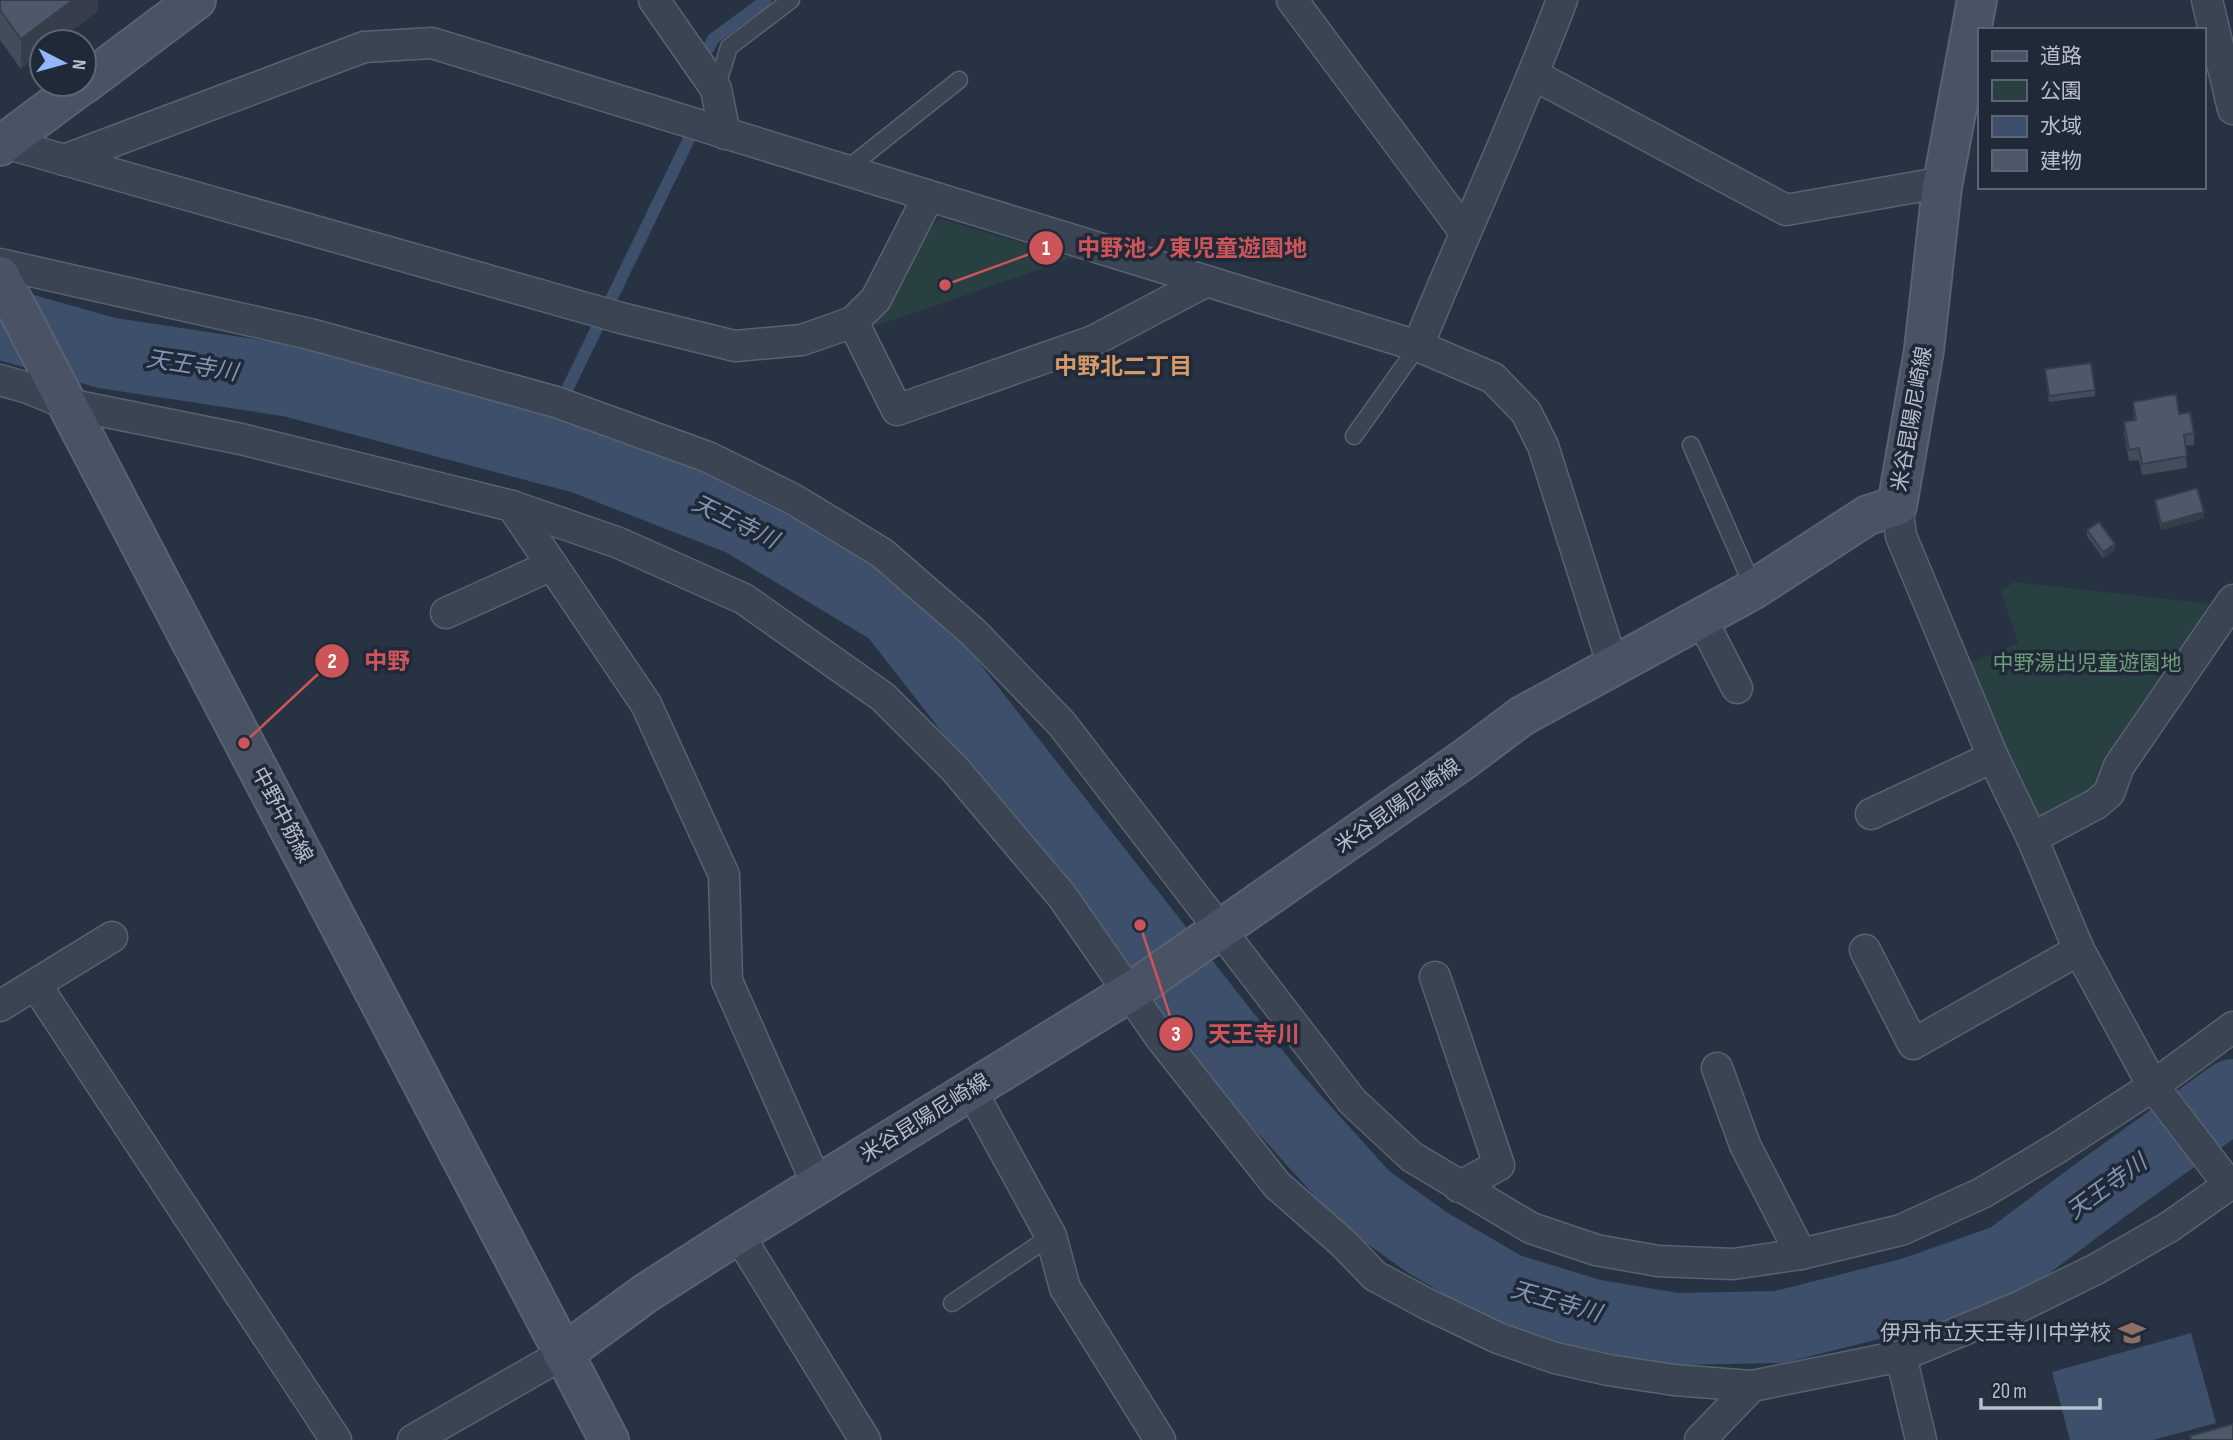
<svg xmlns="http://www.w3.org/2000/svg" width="2233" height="1440" viewBox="0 0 2233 1440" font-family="'Sofia Sans Condensed','Noto Sans JP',sans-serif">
	<rect width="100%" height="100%" fill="#273242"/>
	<g fill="#294043">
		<path d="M 941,219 L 1073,258 L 875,326 L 879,312 L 924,232 Z"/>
		<path d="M 2015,582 L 2211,604 L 2090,794 L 2037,829 L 1971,663 L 2018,643 L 2001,590 Z"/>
	</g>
	<path fill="#3d4f6b" d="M 2191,1333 L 2216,1423 L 2153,1440 L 2070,1440 L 2052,1372 Z"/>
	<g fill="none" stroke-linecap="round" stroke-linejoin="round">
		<g stroke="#3d4f6b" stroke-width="12">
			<path d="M 708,49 L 713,39 L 766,0"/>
			<path d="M 539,447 L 691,135"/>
		</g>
		<path stroke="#3d4f6b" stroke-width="72" d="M 0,323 L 107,353 L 291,381 L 583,458 L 742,520 L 893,611 L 1272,1095 L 1365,1198 L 1428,1243 L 1507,1289 L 1592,1315 L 1675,1329 L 1779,1327 L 1910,1294 L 2007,1260 L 2102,1189 L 2233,1095"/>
		<defs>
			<g id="lane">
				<path d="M 716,89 L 729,47 L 791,0"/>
				<path d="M 847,169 L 959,80"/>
				<path d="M 1354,436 L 1418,346"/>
				<path d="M 1691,445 L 1754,589"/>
				<path d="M 952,1303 L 1051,1236"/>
			</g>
			<g id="street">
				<path d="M 654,0 L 716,89 L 725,134"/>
				<path d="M 1292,0 L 1464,231"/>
				<path d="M 2207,0 L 2233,109"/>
				<path d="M 1534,75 L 1786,210 L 1927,185 L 1942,187"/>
				<path d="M 5,143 L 621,318 L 735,346 L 802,340 L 853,322 L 876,299 L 928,197"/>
				<path d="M 64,160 L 364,47 L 432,43 L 1418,346 L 1493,378 L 1526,412 L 1543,446 L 1613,666"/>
				<path d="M 0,264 L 310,334 L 556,402 L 708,457 L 793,499 L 882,553 L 974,633 L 1062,724 L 1352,1101 L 1412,1157 L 1531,1228 L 1596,1250 L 1658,1261 L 1733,1264 L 1801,1254 L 1901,1230 L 1982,1193 L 2059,1147 L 2153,1086 L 2233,1027"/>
				<path d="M 853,322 L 897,410 L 1093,341 L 1207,281"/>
				<path d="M 1418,346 C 1465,230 1518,117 1562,0"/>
				<path d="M 0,380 L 28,388 L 67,404 L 241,439 L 512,506 L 619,543 L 744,599 L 883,697 L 954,768 L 1062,896 L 1160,1037 L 1277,1185 L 1343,1243 L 1375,1276 L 1427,1304 L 1498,1338 L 1555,1358 L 1608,1370 L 1674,1380 L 1752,1386 L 1901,1356 L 2021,1306 L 2096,1269 L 2169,1227 L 2233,1182"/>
				<path d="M 512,506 L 646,704 L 724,875 L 727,981 L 817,1184"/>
				<path d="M 1897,506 L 1901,536 L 1993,757 L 2032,838 L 2079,950 L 2153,1086 L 2229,1185"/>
				<path d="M 446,613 L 552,565"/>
				<path d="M 1701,618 L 1737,688"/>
				<path d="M 1871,814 L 1993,757"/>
				<path d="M 2032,838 L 2096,804 L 2109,793 L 2119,766 L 2233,600"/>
				<path d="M 1865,950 L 1913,1044 L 2079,950"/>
				<path d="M 1435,977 L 1499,1165 L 1459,1187"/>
				<path d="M 36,985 L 336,1440"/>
				<path d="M 0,1006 L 112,937"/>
				<path d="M 1717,1068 L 1745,1145 L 1801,1254"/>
				<path d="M 971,1090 L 1051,1236 L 1065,1288 L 1160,1440"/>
				<path d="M 738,1234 L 865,1440"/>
				<path d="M 1901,1356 L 1921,1440"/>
				<path d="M 413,1440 L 563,1354"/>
				<path d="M 1700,1440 L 1752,1386"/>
			</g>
			<g id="secondary">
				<path d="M 84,84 L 196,0"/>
				<path d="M 0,146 L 83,84"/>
				<path d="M 0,276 L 609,1440"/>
				<path d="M 563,1354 L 646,1293 L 738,1234 L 1138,987 L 1466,758 L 1522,716 L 1754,589 L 1868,515 L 1897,506 L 1924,350 L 1942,187 L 1977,0"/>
			</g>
		</defs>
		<use href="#lane" stroke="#59626f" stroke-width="19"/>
		<use href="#street" stroke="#59626f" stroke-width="33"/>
		<use href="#secondary" stroke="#59626f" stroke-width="42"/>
		<use href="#lane" stroke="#3b4452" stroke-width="16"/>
		<use href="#street" stroke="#3b4452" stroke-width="30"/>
		<use href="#secondary" stroke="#495365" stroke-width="38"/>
	</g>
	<g fill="#424d5c">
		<path d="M 0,0 L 98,0 L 98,11 L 21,69 L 0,40 Z"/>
		<path d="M 2045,369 L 2095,390 L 2095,396 L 2049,402 Z"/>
		<path d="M 2133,402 L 2179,414 L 2194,433 L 2194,445 L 2185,446 L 2187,468 L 2142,475 L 2139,460 L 2129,461 L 2124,433 L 2124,422 L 2134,420 Z"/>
		<path d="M 2155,500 L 2204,518 L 2161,530 L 2155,506 Z"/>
		<path d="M 2087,530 L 2115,550 L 2103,558 L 2087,536 Z"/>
	</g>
	<g fill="#363e4b">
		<path d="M 73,0 L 98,0 L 98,11 L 57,42 L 42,42 L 42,53 L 21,69 L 21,39 Z"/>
		<path d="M 2204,512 L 2204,518 L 2161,530 L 2161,524 Z"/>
		<path d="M 2115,544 L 2115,550 L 2103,558 L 2103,552 Z"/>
	</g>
	<g fill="#4d596b" stroke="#363e4b" stroke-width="2">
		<path d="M 0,0 L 73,0 L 21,39 L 0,10 Z"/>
		<path d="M 2091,363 L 2095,390 L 2049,396 L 2045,369 Z"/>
		<path d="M 2176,394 L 2179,414 L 2190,412 L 2194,433 L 2184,435 L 2187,456 L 2142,464 L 2139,448 L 2129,450 L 2124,422 L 2136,420 L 2133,402 Z"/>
		<path d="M 2197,488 L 2204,512 L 2161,524 L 2155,500 Z"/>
		<path d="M 2099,522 L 2115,544 L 2103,552 L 2087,530 Z"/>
		<path d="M 2233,1424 L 2233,1440 L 2191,1440 L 2190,1436 Z"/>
	</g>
	<defs>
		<symbol id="school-bare" viewBox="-9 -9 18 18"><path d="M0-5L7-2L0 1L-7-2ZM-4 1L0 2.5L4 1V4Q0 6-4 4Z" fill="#8d6e63" stroke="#202937" stroke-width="2.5" paint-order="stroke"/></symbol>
	</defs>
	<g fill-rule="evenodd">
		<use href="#school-bare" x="2113" y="1314" width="38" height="38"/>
	</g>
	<g text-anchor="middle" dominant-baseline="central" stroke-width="7" stroke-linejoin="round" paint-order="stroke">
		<g font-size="21" fill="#b8bfcc" stroke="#202937">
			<text transform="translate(1912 419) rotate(-80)">米谷昆陽尼崎線</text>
			<text transform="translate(1398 806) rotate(-35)">米谷昆陽尼崎線</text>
			<text transform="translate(282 815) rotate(62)">中野中筋線</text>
			<text transform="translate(925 1118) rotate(-32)">米谷昆陽尼崎線</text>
		</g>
		<g font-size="21" fill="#6f9c7a" stroke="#202937">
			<text x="2087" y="663">中野湯出児童遊園地</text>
		</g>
		<g font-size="21" fill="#b8bfcc" stroke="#202937" text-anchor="end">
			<text x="2111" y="1333">伊丹市立天王寺川中学校</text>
		</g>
		<g font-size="23" font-style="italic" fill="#8095b2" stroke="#202937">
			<text transform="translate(192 366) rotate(9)">天王寺川</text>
			<text transform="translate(735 522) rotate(26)">天王寺川</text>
			<text transform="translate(2107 1187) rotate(-36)">天王寺川</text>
			<text transform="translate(1556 1302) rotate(16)">天王寺川</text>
		</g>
		<g font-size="23" font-weight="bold" fill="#d69a69" stroke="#202937">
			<text x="1123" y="367">中野北二丁目</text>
		</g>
	</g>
	<path fill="none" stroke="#cd5559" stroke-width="2.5" d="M945 285L1046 248M244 743L332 661M1140 925L1176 1034"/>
	<g fill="#cd5559" stroke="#202937" stroke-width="2.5">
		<circle cx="945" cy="285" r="7"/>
		<circle cx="244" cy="743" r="7"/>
		<circle cx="1140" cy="925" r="7"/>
		<circle cx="1046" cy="248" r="18"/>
		<circle cx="332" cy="661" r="18"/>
		<circle cx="1176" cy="1034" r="18"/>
	</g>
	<g font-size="21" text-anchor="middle" font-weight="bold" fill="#fff">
		<text x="1046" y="255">1</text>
		<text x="332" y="668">2</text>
		<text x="1176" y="1041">3</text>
	</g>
	<g font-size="23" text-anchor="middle" font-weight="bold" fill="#cd5559" stroke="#202937" stroke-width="7" stroke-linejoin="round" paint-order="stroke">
		<text x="1192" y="256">中野池ノ東児童遊園地</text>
		<text x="387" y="669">中野</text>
		<text x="1254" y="1042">天王寺川</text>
	</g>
	<rect x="1978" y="28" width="228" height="161" fill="#202937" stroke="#5d6573" stroke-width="2"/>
	<rect x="1992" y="51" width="35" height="10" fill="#495365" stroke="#5d6573" stroke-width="2"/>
	<text x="2040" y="63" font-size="21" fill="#b8bfcc">道路</text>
	<rect x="1992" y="80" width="35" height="21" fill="#294043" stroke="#5d6573" stroke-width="2"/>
	<text x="2040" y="98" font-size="21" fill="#b8bfcc">公園</text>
	<rect x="1992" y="116" width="35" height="21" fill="#3d4f6b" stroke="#5d6573" stroke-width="2"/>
	<text x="2040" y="133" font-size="21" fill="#b8bfcc">水域</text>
	<rect x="1992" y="150" width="35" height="21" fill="#4d596b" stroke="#5d6573" stroke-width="2"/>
	<text x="2040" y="168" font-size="21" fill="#b8bfcc">建物</text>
	<g transform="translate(63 63) rotate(96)"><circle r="33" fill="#202937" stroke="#5d6573" stroke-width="2"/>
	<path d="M0-5L12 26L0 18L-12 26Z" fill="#91b7f8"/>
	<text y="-10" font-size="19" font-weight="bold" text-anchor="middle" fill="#b8bfcc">N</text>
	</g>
	<path d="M1981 1398v10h119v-10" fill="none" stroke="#b8bfcc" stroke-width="3.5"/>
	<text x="1992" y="1398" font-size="21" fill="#b8bfcc" stroke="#202937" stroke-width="5" paint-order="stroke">20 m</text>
</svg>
